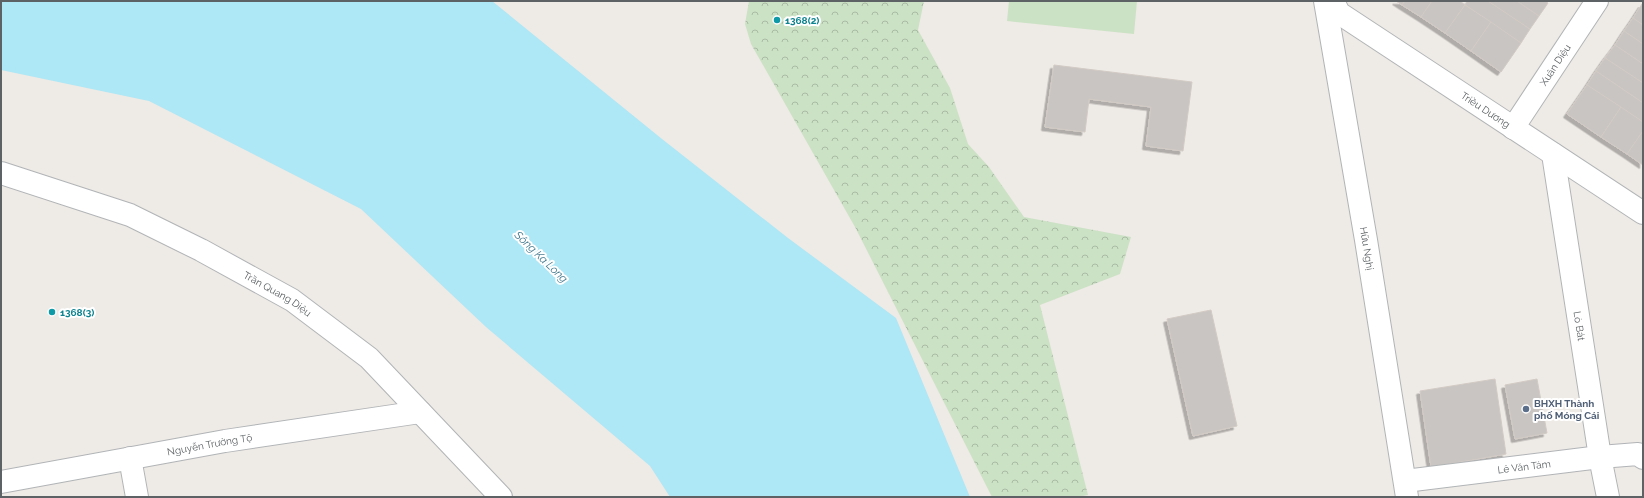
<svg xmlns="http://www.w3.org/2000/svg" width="1644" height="498" viewBox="0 0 1644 498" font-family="Raleway,sans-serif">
	<defs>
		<pattern id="forest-crowns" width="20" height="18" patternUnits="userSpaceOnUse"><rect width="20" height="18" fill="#cce2c5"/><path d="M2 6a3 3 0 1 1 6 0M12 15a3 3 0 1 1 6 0" fill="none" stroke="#a9bba4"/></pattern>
		<filter id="shadow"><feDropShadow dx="-3.5" dy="3.5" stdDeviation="0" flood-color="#0004"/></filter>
	</defs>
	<rect width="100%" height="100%" fill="#eeeae6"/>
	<path fill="url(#forest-crowns)" d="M 749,1 L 924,1 L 918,30 L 950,88 L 968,144 L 989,167 L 1024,217 L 1131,237 L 1120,274 L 1040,305 L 1088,495 L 1077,497 L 992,497 L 855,227 L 751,44 L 745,24 Z"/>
	<path fill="#cce2c5" d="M 1009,1 L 1137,1 L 1134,34 L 1007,21 Z"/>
	<path fill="#aee7f5" d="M 1,1 L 492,1 L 662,139 L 788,238 L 896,318 L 970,497 L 670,497 L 650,466 L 486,327 L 361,209 L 149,101 L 1,70 Z"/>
	<g fill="#c9c5c2" stroke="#d2cac4" filter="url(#shadow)">
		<path d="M 1396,1 L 1405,1 L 1402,5 Z"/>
		<path d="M 1405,1 L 1432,1 L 1421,17 L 1402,5 Z"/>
		<path d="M 1432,1 L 1460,1 L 1465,5 L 1445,33 L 1421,17 Z"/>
		<path d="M 1467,1 L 1488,1 L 1530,29 L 1521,43 L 1465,5 Z"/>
		<path d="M 1488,1 L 1517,1 L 1539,16 L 1530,29 Z"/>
		<path d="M 1517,1 L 1545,1 L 1548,3 L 1539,16 Z"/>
		<path d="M 1642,4 L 1643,5 L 1643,25 L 1633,18 Z"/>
		<path d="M 1465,5 L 1491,22 L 1471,51 L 1445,33 Z"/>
		<path d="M 1633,18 L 1643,25 L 1643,44 L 1624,31 Z"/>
		<path d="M 1491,22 L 1521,43 L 1501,72 L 1471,51 Z"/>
		<path d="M 1624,31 L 1643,44 L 1643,64 L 1615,45 Z"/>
		<path d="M 1615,45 L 1643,64 L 1643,83 L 1605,58 Z"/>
		<path d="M 1605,58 L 1643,83 L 1643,103 L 1596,71 Z"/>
		<path d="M 1054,65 L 1192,82 L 1183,151 L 1146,146 L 1151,107 L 1089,99 L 1085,132 L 1045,127 Z"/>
		<path d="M 1596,71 L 1643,103 L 1643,122 L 1587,85 Z"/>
		<path d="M 1587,85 L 1621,107 L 1601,137 L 1567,114 Z"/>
		<path d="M 1621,107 L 1643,122 L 1643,131 L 1627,154 L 1601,137 Z"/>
		<path d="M 1643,131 L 1643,165 L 1627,154 Z"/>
		<path d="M 1211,310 L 1237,426 L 1193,436 L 1167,319 Z"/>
		<path d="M 1495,379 L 1506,454 L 1431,467 L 1420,391 Z"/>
		<path d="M 1537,379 L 1547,433 L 1515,439 L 1505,385 Z"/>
	</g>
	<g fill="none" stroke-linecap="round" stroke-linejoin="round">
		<defs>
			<g id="minor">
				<path id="s1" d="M 1325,1 L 1366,240 L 1407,497"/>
				<path id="s2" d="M 1333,1 L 1339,13 L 1643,213"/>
				<path id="s3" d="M 1513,128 L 1597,1"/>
				<path id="s4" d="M 1553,154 L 1600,457 L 1608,497"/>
				<path id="s5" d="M 1,173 L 130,215 L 201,250 L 292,300 L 369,358 L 501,497"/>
				<path d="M 130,458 L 137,497"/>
				<path id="s6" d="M 1405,481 L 1600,457 L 1638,454 L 1643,458"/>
				<path id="s7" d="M 1,482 L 225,441 L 420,412"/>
			</g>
		</defs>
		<use href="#minor" stroke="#b1b4b6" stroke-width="24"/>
		<use href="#minor" stroke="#fff" stroke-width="22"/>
	</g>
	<g fill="#0f9aa8" stroke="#fff" stroke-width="1.5">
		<circle cx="777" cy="20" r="4"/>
		<circle cx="52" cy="312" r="4"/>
	</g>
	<circle fill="#5c6f8a" stroke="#fff" stroke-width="1.5" cx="1526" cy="409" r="4"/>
	<g text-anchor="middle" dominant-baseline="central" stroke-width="4" stroke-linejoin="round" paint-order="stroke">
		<g font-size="10" font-weight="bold" fill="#0d838f" stroke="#fff" text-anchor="start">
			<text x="785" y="20">1368(2)</text>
			<text x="60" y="312">1368(3)</text>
		</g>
		<g font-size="10" fill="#5d6264" stroke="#fff">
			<text stroke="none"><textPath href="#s3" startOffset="76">Xuân Diệu</textPath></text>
			<text stroke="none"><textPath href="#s2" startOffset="189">Triều Dương</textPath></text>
			<text stroke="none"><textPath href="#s1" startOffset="251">Hữu Nghị</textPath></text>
			<text stroke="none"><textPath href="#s5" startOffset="303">Trần Quang Diệu</textPath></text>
			<text stroke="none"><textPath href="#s4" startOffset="174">Lò Bát</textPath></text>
			<text stroke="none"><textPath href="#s7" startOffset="212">Nguyễn Trường Tộ</textPath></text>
			<text stroke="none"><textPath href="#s6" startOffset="120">Lê Văn Tám</textPath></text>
		</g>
		<g font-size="10" font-weight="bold" fill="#4e5e75" stroke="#fff" text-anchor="start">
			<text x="1534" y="403">BHXH Thành<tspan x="1534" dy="12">phố Móng Cái</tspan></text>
		</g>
		<g font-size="11" font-style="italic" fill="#42788d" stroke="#fff">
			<text transform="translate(541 257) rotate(44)">Sông Ka Long</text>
		</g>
	</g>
	<rect width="1644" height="498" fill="none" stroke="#5d6264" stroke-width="4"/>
</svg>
